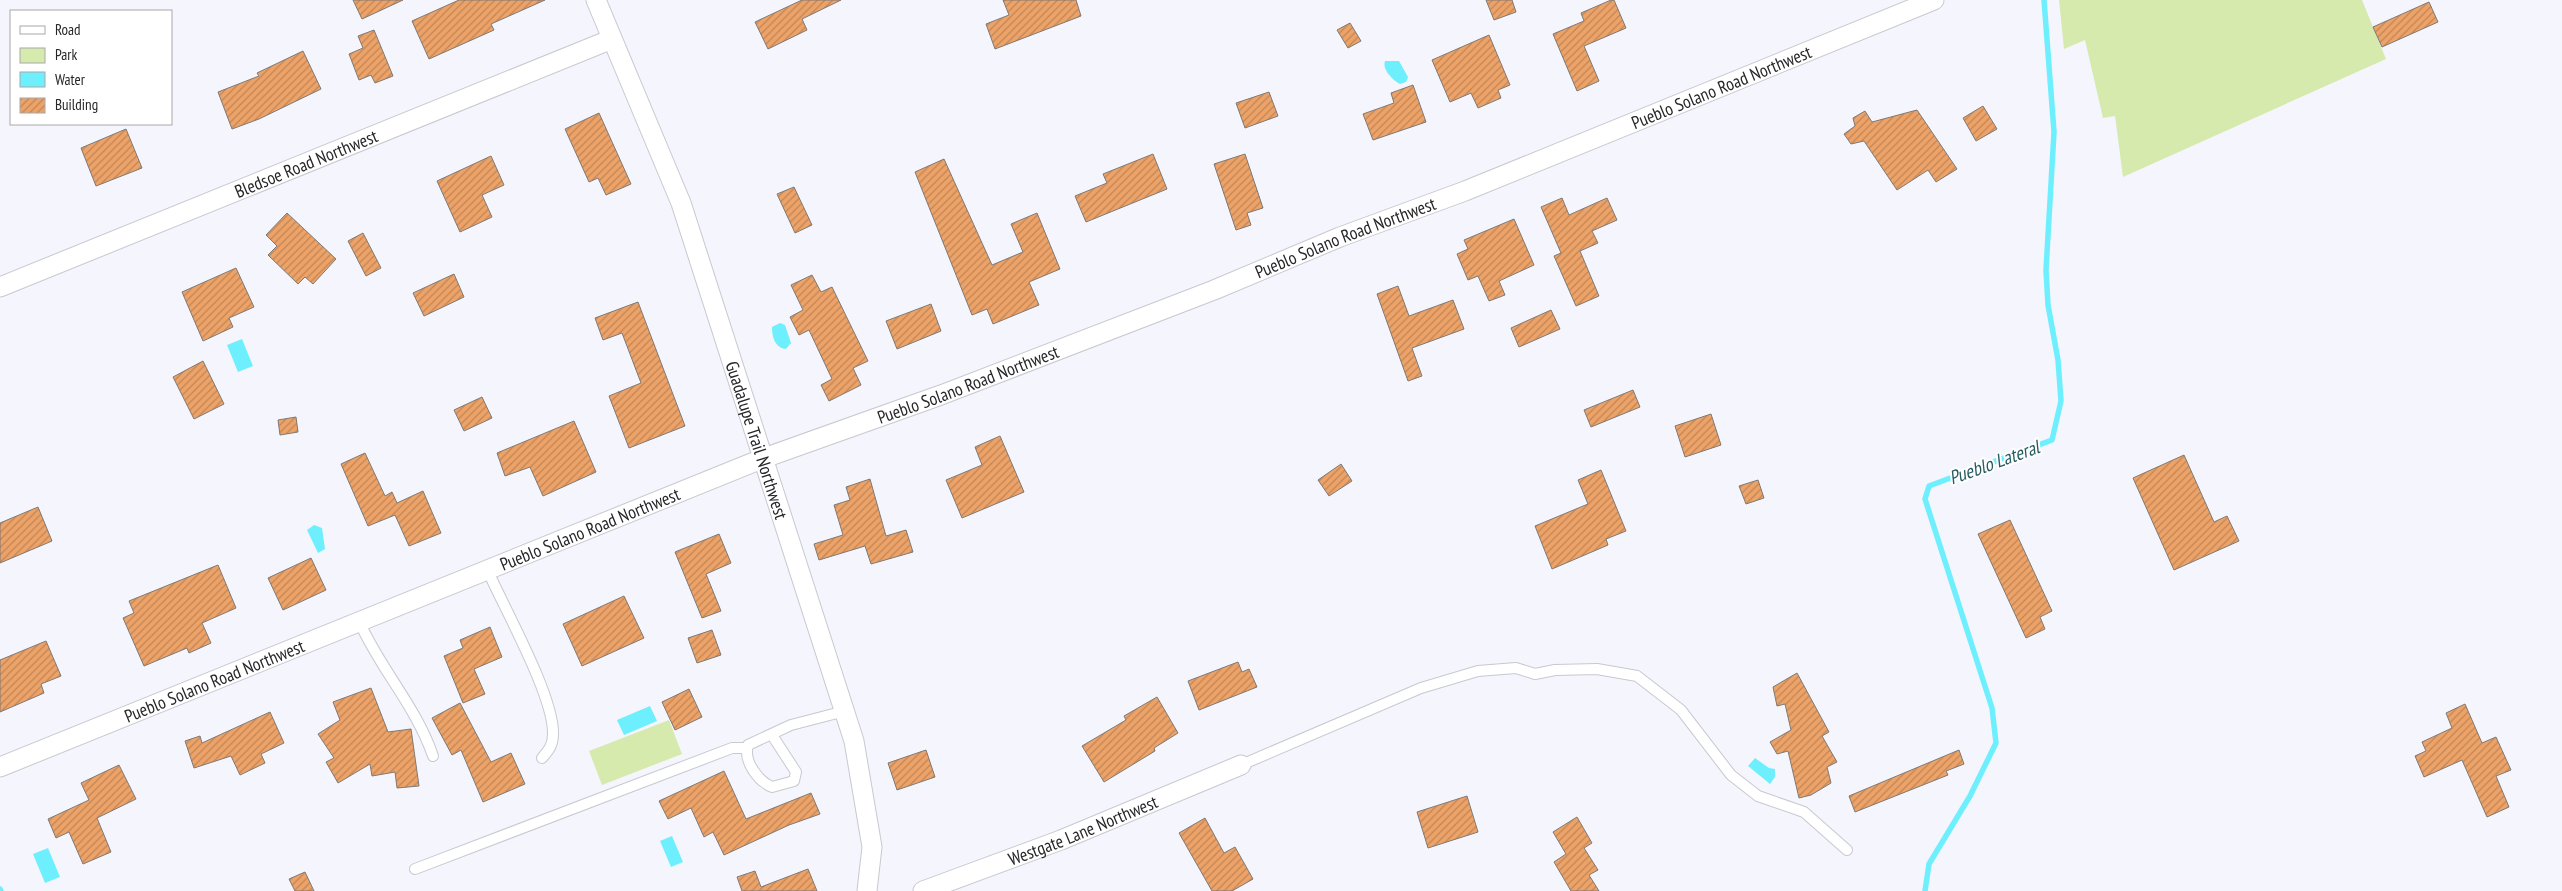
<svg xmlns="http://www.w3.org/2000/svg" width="2562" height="891" viewBox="0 0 2562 891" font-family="'PT Sans Narrow',sans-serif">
	<defs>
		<pattern id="building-hatch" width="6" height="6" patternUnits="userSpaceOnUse" patternTransform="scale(1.25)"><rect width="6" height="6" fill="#eda368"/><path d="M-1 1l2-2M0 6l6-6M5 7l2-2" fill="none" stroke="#c08556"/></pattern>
	</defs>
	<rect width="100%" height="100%" fill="#f5f5fd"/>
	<g fill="#d7eaae">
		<path d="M 2059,0 L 2362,0 L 2386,59 L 2123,177 L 2115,116 L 2103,118 L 2085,40 L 2064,49 Z"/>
		<path d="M 669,720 L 682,754 L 602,785 L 589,751 Z"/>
	</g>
	<g fill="#6eeffd">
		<path d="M 1385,61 L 1399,61 L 1408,77 L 1406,82 L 1400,84 C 1392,80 1382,69 1385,61 Z"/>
		<path d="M 780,323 L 785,325 L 791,343 L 786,349 C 775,348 772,337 772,327 Z"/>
		<path d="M 242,339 L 253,366 L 238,372 L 227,345 Z"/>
		<path d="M 314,525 L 322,528 L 325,549 L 318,553 L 307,530 Z"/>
		<path d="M 650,706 L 657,721 L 624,735 L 617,720 Z"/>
		<path d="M 1755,758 L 1769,768 L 1775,769 L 1775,777 L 1770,784 L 1748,766 Z"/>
		<path d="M 672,836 L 683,862 L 671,867 L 660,841 Z"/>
		<path d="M 48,848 L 60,877 L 45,883 L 33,854 Z"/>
	</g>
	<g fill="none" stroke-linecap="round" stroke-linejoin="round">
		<g stroke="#6eeffd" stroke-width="5.5">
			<path d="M 0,889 L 1,891"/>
			<path d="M 1925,891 L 1929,864 L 1970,796 L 1996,743 L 1992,708 L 1925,499 L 1929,486 L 2052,440 L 2061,401 L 2058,360 L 2048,305 L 2046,270 L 2054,132 L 2044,0"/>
		</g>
	</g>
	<g fill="url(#building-hatch)" stroke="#7f7974">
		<path d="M 353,0 L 403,0 L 362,19 Z"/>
		<path d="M 459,0 L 545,0 L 491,24 L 494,30 L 429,59 L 412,21 Z"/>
		<path d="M 802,0 L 841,0 L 802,19 L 807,30 L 768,49 L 755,22 Z"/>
		<path d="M 1003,0 L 1076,0 L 1081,16 L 995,49 L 986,24 L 1009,15 Z"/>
		<path d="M 1486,0 L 1512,0 L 1516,12 L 1494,20 Z"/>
		<path d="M 1611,0 L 1614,0 L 1626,28 L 1584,46 L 1599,81 L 1577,91 L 1553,34 L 1584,21 L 1581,13 Z"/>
		<path d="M 2429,2 L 2438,22 L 2382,47 L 2373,27 Z"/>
		<path d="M 1350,23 L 1361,41 L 1348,48 L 1337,30 Z"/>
		<path d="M 374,30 L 393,76 L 375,83 L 371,75 L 359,80 L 349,54 L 363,48 L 358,36 Z"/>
		<path d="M 1489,35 L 1510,85 L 1498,90 L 1501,98 L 1478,108 L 1471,93 L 1450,102 L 1432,60 Z"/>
		<path d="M 303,51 L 321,89 L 259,119 L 232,129 L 218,92 L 259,76 L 257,73 Z"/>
		<path d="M 1413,85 L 1426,122 L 1373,140 L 1363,114 L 1394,103 L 1391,93 Z"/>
		<path d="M 1269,92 L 1278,116 L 1245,128 L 1236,103 Z"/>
		<path d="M 1983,106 L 1997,129 L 1976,141 L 1963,118 Z"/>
		<path d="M 1917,110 L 1957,169 L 1936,182 L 1928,170 L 1897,190 L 1864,141 L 1851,144 L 1844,134 L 1855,126 L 1853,118 L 1865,111 L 1872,122 Z"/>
		<path d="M 599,113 L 631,184 L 606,195 L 598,178 L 589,182 L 565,129 Z"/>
		<path d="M 126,129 L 142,168 L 96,186 L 81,148 Z"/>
		<path d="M 1153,154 L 1167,189 L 1086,222 L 1075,196 L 1107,183 L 1103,174 Z"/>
		<path d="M 1245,154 L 1263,208 L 1247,213 L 1251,225 L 1236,230 L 1214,164 Z"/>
		<path d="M 491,156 L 504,185 L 482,195 L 492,217 L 460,232 L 437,181 Z"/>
		<path d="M 944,159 L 992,265 L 1023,252 L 1011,224 L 1037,213 L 1060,269 L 1029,282 L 1039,305 L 993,324 L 987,309 L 972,315 L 915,172 Z"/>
		<path d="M 794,187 L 812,225 L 795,233 L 777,194 Z"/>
		<path d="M 1562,198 L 1569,215 L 1607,198 L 1617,220 L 1592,231 L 1598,243 L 1580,251 L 1599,296 L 1576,306 L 1554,256 L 1561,253 L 1541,207 Z"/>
		<path d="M 287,213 L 336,259 L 313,284 L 305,277 L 298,284 L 268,255 L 277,246 L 266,235 Z"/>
		<path d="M 1514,219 L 1534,265 L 1499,281 L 1505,295 L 1489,301 L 1478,276 L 1468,280 L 1457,254 L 1468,249 L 1464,240 Z"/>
		<path d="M 363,233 L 381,268 L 366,276 L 348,241 Z"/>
		<path d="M 236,268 L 254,307 L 229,318 L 233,327 L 203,341 L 182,292 Z"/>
		<path d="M 454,274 L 464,297 L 424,316 L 413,293 Z"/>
		<path d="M 812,275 L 821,292 L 832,287 L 868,361 L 853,368 L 861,385 L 829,401 L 821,385 L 832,379 L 809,330 L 799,335 L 790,317 L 803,310 L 791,285 Z"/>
		<path d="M 1398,286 L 1409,316 L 1453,300 L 1464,329 L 1412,348 L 1422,376 L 1408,381 L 1377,294 Z"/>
		<path d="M 638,302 L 685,426 L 629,448 L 609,396 L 641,383 L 622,333 L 603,340 L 595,318 Z"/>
		<path d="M 931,304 L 941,331 L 897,349 L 886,321 Z"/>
		<path d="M 1551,310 L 1560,329 L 1519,347 L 1511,328 Z"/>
		<path d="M 203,361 L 224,404 L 194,419 L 173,377 Z"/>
		<path d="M 1633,390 L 1640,407 L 1591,427 L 1584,410 Z"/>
		<path d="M 482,397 L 492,418 L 464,431 L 454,410 Z"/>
		<path d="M 1711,414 L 1721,445 L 1685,457 L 1675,426 Z"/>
		<path d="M 296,417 L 298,432 L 280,435 L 278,420 Z"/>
		<path d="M 574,421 L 596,472 L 543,496 L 530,467 L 505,476 L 497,453 Z"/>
		<path d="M 1000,436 L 1024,492 L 962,518 L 946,480 L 982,465 L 975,447 Z"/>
		<path d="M 365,453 L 385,496 L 392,492 L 397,503 L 423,491 L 441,533 L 409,546 L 395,515 L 368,526 L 341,464 Z"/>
		<path d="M 2184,455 L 2214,522 L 2227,516 L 2239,541 L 2174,570 L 2133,478 Z"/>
		<path d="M 1341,464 L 1352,481 L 1329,496 L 1318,480 Z"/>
		<path d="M 1601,470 L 1626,531 L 1606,539 L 1608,545 L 1552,569 L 1535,526 L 1588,504 L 1578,480 Z"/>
		<path d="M 870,479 L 886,536 L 906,530 L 913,552 L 871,564 L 865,546 L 819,560 L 814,544 L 843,535 L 834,505 L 850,500 L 846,487 Z"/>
		<path d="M 1758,480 L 1764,498 L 1746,504 L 1739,486 Z"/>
		<path d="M 38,507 L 52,541 L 0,563 L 0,523 Z"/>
		<path d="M 2010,520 L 2052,611 L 2040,617 L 2045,629 L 2026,638 L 1978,534 Z"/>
		<path d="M 719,534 L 731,563 L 706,574 L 721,611 L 702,618 L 675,552 Z"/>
		<path d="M 311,558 L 326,590 L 283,610 L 268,578 Z"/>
		<path d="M 218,565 L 236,608 L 202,623 L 211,643 L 189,653 L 187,648 L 144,666 L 123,618 L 134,613 L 129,601 Z"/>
		<path d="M 624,596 L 644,638 L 582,666 L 563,624 Z"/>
		<path d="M 490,627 L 502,657 L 474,669 L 485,694 L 463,703 L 444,656 L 463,648 L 460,640 Z"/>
		<path d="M 712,630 L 721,655 L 697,663 L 688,638 Z"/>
		<path d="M 46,641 L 61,676 L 41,684 L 44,693 L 0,712 L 0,660 Z"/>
		<path d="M 1238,662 L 1242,672 L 1249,669 L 1257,687 L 1199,710 L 1188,681 Z"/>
		<path d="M 1797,673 L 1829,732 L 1822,736 L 1837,762 L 1827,767 L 1831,783 L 1811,795 L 1799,798 L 1788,751 L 1777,754 L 1770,742 L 1791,730 L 1785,704 L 1777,706 L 1773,687 Z"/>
		<path d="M 371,688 L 388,732 L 411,729 L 419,786 L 397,788 L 395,772 L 372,776 L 370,764 L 338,783 L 326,762 L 334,758 L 318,734 L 340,720 L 333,702 Z"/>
		<path d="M 689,689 L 702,717 L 675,730 L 662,702 Z"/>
		<path d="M 1157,697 L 1178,733 L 1154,748 L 1155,751 L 1104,782 L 1082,746 L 1126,720 L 1124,716 Z"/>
		<path d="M 460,703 L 491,762 L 511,753 L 525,784 L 483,802 L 461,750 L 452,755 L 432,718 Z"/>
		<path d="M 2465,704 L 2482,743 L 2496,737 L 2511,770 L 2496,776 L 2509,807 L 2487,817 L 2462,760 L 2424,777 L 2415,756 L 2426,751 L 2422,742 L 2452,728 L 2446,713 Z"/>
		<path d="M 270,712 L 284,743 L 261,754 L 265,763 L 240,775 L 231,756 L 194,768 L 185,741 L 200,736 L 202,743 Z"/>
		<path d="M 926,750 L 935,777 L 897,790 L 888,763 Z"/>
		<path d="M 1959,750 L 1964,764 L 1946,771 L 1948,775 L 1855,812 L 1849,796 Z"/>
		<path d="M 119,765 L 136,799 L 97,818 L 111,852 L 83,864 L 69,832 L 56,838 L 48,819 L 89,800 L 81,783 Z"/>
		<path d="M 724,771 L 746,819 L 811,793 L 820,814 L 789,825 L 724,855 L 713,832 L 704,837 L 691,808 L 668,819 L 659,801 Z"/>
		<path d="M 1467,796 L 1478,832 L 1428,848 L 1417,812 Z"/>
		<path d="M 1577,817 L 1592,843 L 1584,848 L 1598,870 L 1589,875 L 1599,891 L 1571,891 L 1554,862 L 1566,854 L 1553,832 Z"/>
		<path d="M 1205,818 L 1224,853 L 1235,847 L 1253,879 L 1232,891 L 1212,891 L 1179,833 Z"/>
		<path d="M 808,869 L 817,891 L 742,891 L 737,877 L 755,871 L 761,887 Z"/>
		<path d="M 305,872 L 314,891 L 295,891 L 289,879 Z"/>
	</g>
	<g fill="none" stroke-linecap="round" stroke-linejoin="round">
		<defs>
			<g id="lane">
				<path d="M 487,569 C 504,608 554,696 553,734 C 553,745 549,750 542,758"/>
				<path d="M 359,621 C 380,669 416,706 433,756"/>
				<path d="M 772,735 L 796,772 L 794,781 L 772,787 C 758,781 743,761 748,745 L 791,725 L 845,711"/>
				<path d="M 1241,765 L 1421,688 L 1478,671 L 1516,668 L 1535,674 L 1555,670 L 1597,669 L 1637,676 L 1681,710 L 1731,775 L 1758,796 L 1804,812 L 1847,850"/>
				<path d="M 415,869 L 732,748 L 747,748"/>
			</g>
			<g id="street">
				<path id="s1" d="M 596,0 L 681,203 L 854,741 L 872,847 L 867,891"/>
				<path id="s2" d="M 0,287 L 612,39"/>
				<path id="s3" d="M 0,767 L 764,458 L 941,395 L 1214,290 L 1340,237 L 1465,191 L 1934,0"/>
				<path id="s4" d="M 923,891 L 1061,840 L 1241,765"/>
			</g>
		</defs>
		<use href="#lane" stroke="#c8c8d0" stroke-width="12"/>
		<use href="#street" stroke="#c8c8d0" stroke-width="21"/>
		<use href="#lane" stroke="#fff" stroke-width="10"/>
		<use href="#street" stroke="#fff" stroke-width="19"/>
	</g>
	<g text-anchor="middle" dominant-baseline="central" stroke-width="4" stroke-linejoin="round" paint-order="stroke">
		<g font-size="18" fill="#262629" stroke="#fff">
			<text stroke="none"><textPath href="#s3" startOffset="1851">Pueblo Solano Road Northwest</textPath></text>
			<text stroke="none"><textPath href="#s2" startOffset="330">Bledsoe Road Northwest</textPath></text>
			<text stroke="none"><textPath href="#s3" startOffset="1446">Pueblo Solano Road Northwest</textPath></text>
			<text stroke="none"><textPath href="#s3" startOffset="1041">Pueblo Solano Road Northwest</textPath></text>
			<text stroke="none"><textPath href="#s1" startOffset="469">Guadalupe Trail Northwest</textPath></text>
			<text stroke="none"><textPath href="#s3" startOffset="636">Pueblo Solano Road Northwest</textPath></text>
			<text stroke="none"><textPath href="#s3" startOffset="231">Pueblo Solano Road Northwest</textPath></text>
			<text stroke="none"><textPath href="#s4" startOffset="171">Westgate Lane Northwest</textPath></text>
		</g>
		<g font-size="19" font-style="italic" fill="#245b61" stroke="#fff">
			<text transform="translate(1994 462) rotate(-20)">Pueblo Lateral</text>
		</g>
	</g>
	<rect x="10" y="10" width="162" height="115" fill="#ffffff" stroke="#a8a8a9"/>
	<rect x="20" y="26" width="25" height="8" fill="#ffffff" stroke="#a8a8a9"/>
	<text x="55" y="35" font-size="15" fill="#262629">Road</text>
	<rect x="20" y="48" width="25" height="15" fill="#d7eaae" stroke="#a8a8a9"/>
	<text x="55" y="60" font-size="15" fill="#262629">Park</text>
	<rect x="20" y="72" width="25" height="15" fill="#6eeffd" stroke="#a8a8a9"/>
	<text x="55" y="85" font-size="15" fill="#262629">Water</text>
	<rect x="20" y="98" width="25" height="15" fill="url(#building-hatch)" stroke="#a8a8a9"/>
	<text x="55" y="110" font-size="15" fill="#262629">Building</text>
</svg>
